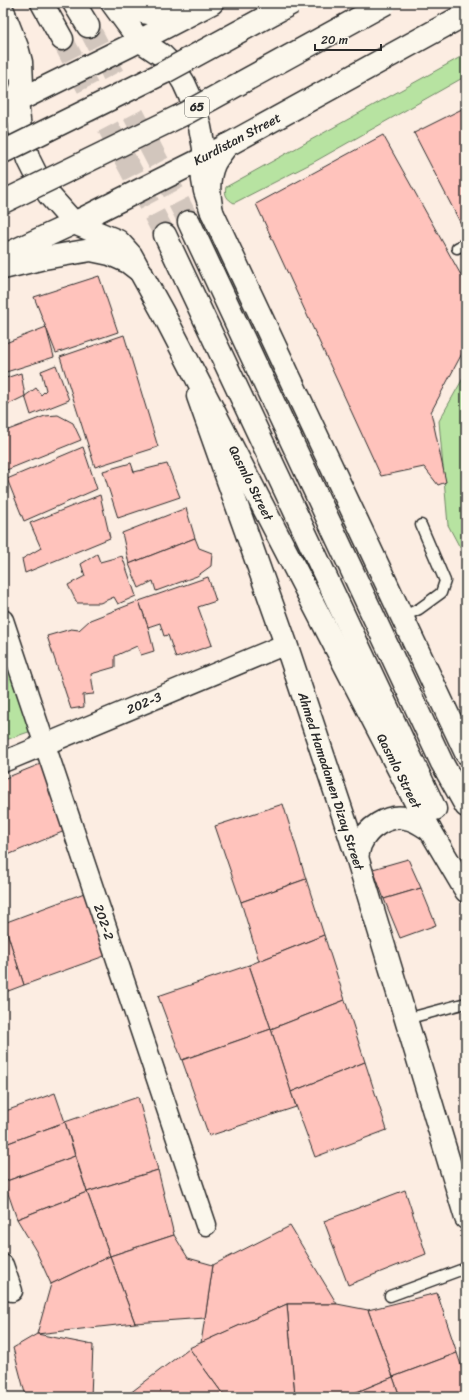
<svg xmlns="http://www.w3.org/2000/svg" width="469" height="1400" viewBox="0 0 469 1400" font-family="Sriracha,sans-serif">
	<rect width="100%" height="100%" fill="#fcede2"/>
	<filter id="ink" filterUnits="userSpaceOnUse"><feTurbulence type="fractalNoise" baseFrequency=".025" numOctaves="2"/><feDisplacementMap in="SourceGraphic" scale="8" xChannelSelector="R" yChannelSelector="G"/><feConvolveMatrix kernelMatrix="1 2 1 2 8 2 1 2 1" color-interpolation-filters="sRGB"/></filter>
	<g filter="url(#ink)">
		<g fill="#b7e3a1" stroke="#718766">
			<path d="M 466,54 L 466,76 L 314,162 L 234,203 C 227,199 224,195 226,187 Z"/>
			<path d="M 466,373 L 466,559 L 448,525 L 439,421 Z"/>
			<path d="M 3,625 L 34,730 L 3,741 Z"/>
		</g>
		<g fill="#ffc3bc" stroke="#2b2b2b">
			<path d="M 466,107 L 466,221 L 461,224 L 414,133 Z"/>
			<path d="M 383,135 L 466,284 L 466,346 L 431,412 L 446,482 L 438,485 L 424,467 L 381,476 L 256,204 Z"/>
			<path d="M 99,276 L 118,332 L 56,353 L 34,297 Z"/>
			<path d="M 46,327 L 54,357 L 3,373 L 3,344 Z"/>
			<path d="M 124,335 L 158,447 L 95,467 L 60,357 Z"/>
			<path d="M 56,365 L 69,400 L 31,415 L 25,396 L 36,388 L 41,395 L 46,390 L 41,371 Z"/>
			<path d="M 21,373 L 25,396 L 3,407 L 3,379 Z"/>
			<path d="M 58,415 L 73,423 L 81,440 L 4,471 L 3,468 L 3,432 L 45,416 Z"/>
			<path d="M 83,447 L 97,489 L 24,521 L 7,479 Z"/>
			<path d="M 131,463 L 134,472 L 167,464 L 180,497 L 118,518 L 103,471 Z"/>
			<path d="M 100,495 L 110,538 L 25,573 L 22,559 L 41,548 L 30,523 Z"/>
			<path d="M 186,508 L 195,538 L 129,564 L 122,533 Z"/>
			<path d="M 195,538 L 199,548 L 212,553 L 211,566 L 197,576 L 156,591 L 153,581 L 139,588 L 129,564 Z"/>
			<path d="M 97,554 L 100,562 L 122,556 L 136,596 L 118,604 L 114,597 L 100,603 L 77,603 L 68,585 L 85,576 L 81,564 Z"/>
			<path d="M 208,577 L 216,601 L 198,607 L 212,645 L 176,658 L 168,635 L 164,636 L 160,623 L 148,627 L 139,601 Z"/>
			<path d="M 139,601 L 148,627 L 154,651 L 141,655 L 137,646 L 115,656 L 115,667 L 91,674 L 94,694 L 83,695 L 84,707 L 71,709 L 47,636 L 71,629 L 79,630 L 90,620 Z"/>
			<path d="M 43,763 L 67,830 L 3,857 L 3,779 Z"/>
			<path d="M 283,804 L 306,879 L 241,902 L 215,826 Z"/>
			<path d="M 408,859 L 421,888 L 384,899 L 373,869 Z"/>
			<path d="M 306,879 L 324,935 L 259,961 L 241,902 Z"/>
			<path d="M 421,888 L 436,925 L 400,938 L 384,899 Z"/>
			<path d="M 87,892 L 110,954 L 24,985 L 4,923 Z"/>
			<path d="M 4,923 L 24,985 L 3,993 L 3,924 Z"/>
			<path d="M 324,935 L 345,1000 L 271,1029 L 249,965 Z"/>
			<path d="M 249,965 L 271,1029 L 182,1060 L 158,996 Z"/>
			<path d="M 345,1000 L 365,1062 L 291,1092 L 271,1029 Z"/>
			<path d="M 271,1029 L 296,1107 L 209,1136 L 182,1060 Z"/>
			<path d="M 365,1062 L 387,1130 L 315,1157 L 291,1092 Z"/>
			<path d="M 55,1093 L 65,1122 L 3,1145 L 3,1112 Z"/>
			<path d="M 138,1097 L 158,1170 L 87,1192 L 65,1122 Z"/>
			<path d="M 65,1122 L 75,1156 L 4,1182 L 3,1145 Z"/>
			<path d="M 75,1156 L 87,1192 L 17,1219 L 4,1182 Z"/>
			<path d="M 158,1170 L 174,1235 L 110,1256 L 87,1192 Z"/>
			<path d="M 405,1190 L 426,1254 L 348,1285 L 324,1221 Z"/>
			<path d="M 87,1192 L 110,1256 L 51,1284 L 36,1251 L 17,1219 Z"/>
			<path d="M 290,1226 L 337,1304 L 287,1304 L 201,1343 L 213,1265 Z"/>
			<path d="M 174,1235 L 188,1258 L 213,1265 L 205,1318 L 135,1323 L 110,1256 Z"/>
			<path d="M 110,1256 L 135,1323 L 37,1334 L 51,1284 Z"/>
			<path d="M 437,1293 L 457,1353 L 393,1377 L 368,1310 Z"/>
			<path d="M 287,1304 L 337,1304 L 368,1310 L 393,1377 L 345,1397 L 295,1397 Z"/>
			<path d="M 287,1304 L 295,1397 L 225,1397 L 189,1348 Z"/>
			<path d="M 37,1334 L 93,1345 L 91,1397 L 26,1397 L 13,1348 Z"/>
			<path d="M 189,1348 L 225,1397 L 125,1397 Z"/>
			<path d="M 457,1353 L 466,1380 L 466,1397 L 400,1397 L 393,1377 Z"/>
			<path d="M 393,1377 L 400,1397 L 345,1397 Z"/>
		</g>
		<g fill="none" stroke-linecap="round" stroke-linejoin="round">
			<g stroke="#d2c6bd" stroke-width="22" stroke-dasharray="22 11" stroke-linecap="butt">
				<path d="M 88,26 L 189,222"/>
				<path d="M 62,39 L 165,235"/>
			</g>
			<defs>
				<g id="service">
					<path d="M 457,248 L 466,243"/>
					<path d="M 402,617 L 419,609 L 441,593 L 445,581 L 421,525"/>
					<path d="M 406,1019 L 466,1003"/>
					<path d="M 390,1296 L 466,1268"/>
				</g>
				<g id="minor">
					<path d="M 3,620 L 206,1225"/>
					<path d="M 3,762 L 286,644"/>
					<path d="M 3,1265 L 12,1291"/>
				</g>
				<path id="tertiary" d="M 198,396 L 286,644 L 357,857 L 466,1218"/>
				<g id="secondary">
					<path d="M 42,3 L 62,39"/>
					<path d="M 74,3 L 88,26"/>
					<path d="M 112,3 L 139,40 L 163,56 L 174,67 L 184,83 L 194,105 L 200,127 L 204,148 L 204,158 L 202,169 L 203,180 L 205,191 L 212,212 L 466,753"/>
					<path d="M 4,14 L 17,47 L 21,62 L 22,85 L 17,101 L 20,130 L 29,160 L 38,178 L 49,195 L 74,223 L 118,241 L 122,245 L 131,255 L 162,311 L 430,830 L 466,891"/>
					<path d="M 189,222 L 442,763 L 466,806"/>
					<path d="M 165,235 L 435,809"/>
					<path d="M 357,857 C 358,853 359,848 360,845 C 367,828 387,815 405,818 C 415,819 422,825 430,830"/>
				</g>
				<g id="trunk">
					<path d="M 118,3 C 139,15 162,16 186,12"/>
					<path d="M 3,71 L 4,66 L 4,13"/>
					<path d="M 3,108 L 129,46 L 212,3"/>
					<path d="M 212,212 C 209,196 207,180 214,164 C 217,158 223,151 227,145"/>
					<path d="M 3,256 L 74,223 L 204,158 L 466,14"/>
					<path d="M 3,268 L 44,258 L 91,250 L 110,254 L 128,262 L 141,272"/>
				</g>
			</defs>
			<use href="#service" stroke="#2b2b2b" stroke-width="13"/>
			<use href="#minor" stroke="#2b2b2b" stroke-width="23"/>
			<use href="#tertiary" stroke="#2b2b2b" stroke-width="25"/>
			<use href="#secondary" stroke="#2b2b2b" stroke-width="25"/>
			<use href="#trunk" stroke="#2b2b2b" stroke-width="25"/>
			<use href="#service" stroke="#fbf7ec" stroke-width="10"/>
			<use href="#minor" stroke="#fbf7ec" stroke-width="20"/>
			<use href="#tertiary" stroke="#fbf7ec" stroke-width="22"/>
			<use href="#secondary" stroke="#fbf7ec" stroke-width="22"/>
			<use href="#trunk" stroke="#fbf7ec" stroke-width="22"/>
			<defs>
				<g id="trunk-bridge">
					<path d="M 3,152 L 163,73 L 292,3"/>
					<path d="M 3,202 L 186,113 L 386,3"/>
				</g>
			</defs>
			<use href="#trunk-bridge" stroke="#2b2b2b" stroke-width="25" stroke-linecap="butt"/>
			<use href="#trunk-bridge" stroke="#fbf7ec" stroke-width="22"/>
		</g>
	</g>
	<g text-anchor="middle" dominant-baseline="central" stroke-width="4" stroke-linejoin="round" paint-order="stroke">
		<rect fill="#fbf7ec" stroke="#696865" stroke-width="1" x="185" y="97" width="24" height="20" rx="3"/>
		<g font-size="12" font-weight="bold" fill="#2b2b2b">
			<text x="197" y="107">65</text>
		</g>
		<g font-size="13" fill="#2b2b2b" stroke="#fbf7ec">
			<text transform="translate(237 139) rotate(-28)">Kurdistan Street</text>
			<text transform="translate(251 483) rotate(63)">Qasmlo Street</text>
			<text transform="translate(144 703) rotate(-23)">202-3</text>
			<text transform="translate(399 771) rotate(63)">Qasmlo Street</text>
			<text transform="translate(331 781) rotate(72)">Ahmed Hamadamen Dizay Street</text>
			<text transform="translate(104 922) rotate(71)">202-2</text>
		</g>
	</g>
	<rect width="469" height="1400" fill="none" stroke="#fbf7ec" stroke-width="16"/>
	<rect x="8" y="8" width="453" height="1384" fill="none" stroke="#2b2b2b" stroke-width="1.5" filter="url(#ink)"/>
	<path d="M315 44v6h66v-6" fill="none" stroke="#2b2b2b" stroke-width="2"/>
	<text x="321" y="44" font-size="12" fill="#2b2b2b" stroke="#fbf7ec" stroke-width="3" paint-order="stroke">20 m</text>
</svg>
